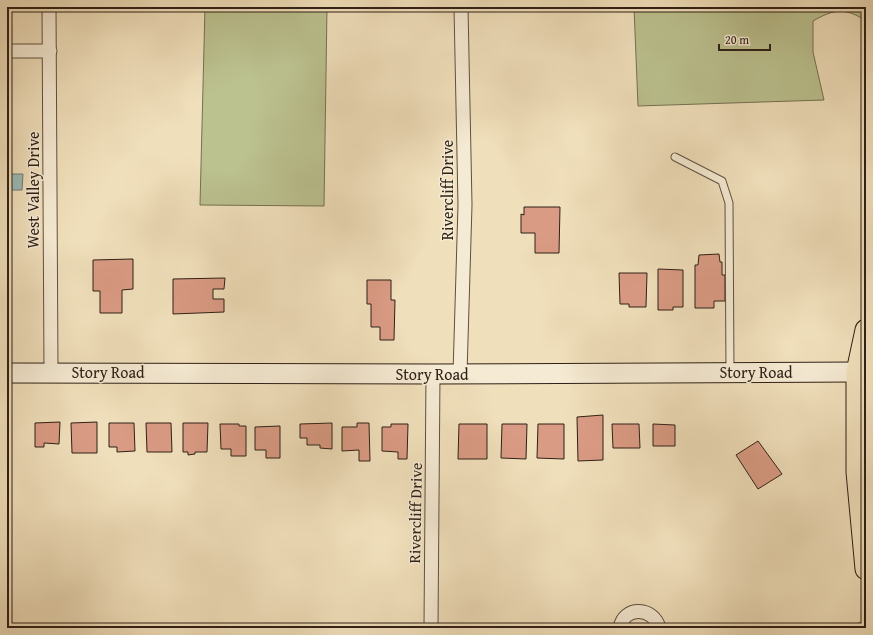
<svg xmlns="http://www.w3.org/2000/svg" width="873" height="635" viewBox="0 0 873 635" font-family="'Gentium Book Plus',serif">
	<rect width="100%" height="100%" fill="#f0dfbb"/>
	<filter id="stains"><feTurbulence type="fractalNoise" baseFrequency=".005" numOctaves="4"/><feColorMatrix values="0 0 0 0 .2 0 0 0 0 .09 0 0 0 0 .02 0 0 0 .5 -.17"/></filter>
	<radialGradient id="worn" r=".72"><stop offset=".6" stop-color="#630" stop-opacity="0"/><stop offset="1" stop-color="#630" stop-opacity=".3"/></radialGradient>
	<g fill="#bbc18f" stroke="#757052">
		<path d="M 205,7 L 327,7 L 324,206 L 200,205 Z"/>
		<path d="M 634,7 L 866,7 L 866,21 C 845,7 834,9 813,21 L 813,52 L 824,100 L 638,106 Z"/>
	</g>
	<path fill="#9cbbb8" stroke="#707d77" d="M 7,174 L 23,174 L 22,190 L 7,190 Z"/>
	<g fill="#da9b84" stroke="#2f2016">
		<path d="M 7,137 L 11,137 L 10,166 L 7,166 Z"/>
		<path d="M 524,207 L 560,207 L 559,253 L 535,253 L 535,233 L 521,233 L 521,214 L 524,215 Z"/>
		<path d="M 7,237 L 11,237 L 10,311 L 7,311 Z"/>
		<path d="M 719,254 L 720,262 L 722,262 L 722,275 L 725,275 L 725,301 L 714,301 L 714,308 L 695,308 L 695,265 L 698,265 L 699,255 Z"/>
		<path d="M 133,259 L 133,289 L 122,290 L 122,313 L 100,313 L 100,291 L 93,291 L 93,260 Z"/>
		<path d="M 658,269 L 683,270 L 683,307 L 673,307 L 673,310 L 658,310 Z"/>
		<path d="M 619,273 L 647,273 L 646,307 L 629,307 L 629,304 L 620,304 Z"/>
		<path d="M 225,278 L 224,289 L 213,289 L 213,299 L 224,299 L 224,312 L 173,314 L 173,279 Z"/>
		<path d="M 367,280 L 391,280 L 391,300 L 395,300 L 394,340 L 380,340 L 380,327 L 371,327 L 371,304 L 367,304 Z"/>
		<path d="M 603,415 L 603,460 L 578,461 L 577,417 Z"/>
		<path d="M 60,422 L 59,444 L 44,443 L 44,447 L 35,447 L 35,423 Z"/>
		<path d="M 97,422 L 97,453 L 72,453 L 71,423 Z"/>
		<path d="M 109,423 L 134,423 L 135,451 L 117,452 L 117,447 L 109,447 Z"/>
		<path d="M 146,423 L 171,423 L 172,452 L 147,452 Z"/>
		<path d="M 183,423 L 208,423 L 207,452 L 195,452 L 195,454 L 188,455 L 188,452 L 183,452 Z"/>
		<path d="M 332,423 L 332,449 L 320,448 L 320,445 L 307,445 L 307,438 L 300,438 L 300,424 Z"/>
		<path d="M 357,423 L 369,423 L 370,461 L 359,461 L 359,450 L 342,451 L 342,427 L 357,427 Z"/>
		<path d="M 220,424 L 239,424 L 239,426 L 246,426 L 246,456 L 231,456 L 231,449 L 221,449 Z"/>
		<path d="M 391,424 L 408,424 L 407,459 L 398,459 L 398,452 L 382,451 L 382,427 L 391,427 Z"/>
		<path d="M 459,424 L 487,424 L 487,459 L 458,459 Z"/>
		<path d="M 502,424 L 527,424 L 526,459 L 501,458 Z"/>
		<path d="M 538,424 L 564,424 L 564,459 L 537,458 Z"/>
		<path d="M 612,424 L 639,424 L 640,448 L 613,448 Z"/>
		<path d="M 653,424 L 675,425 L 675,446 L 653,446 Z"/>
		<path d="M 280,426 L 280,458 L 266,458 L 266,450 L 255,450 L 255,427 Z"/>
		<path d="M 758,441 L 782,474 L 758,489 L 736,455 Z"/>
	</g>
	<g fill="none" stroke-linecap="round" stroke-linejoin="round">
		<defs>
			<g id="lane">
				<path d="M 675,157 L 722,181 L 729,203 L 730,372"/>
				<path d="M 855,628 L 866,626"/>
			</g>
			<g id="street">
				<path d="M 49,7 L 51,372"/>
				<path d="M 7,51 L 50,51"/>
				<path d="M 460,374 L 465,205 L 461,7"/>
				<path d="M 431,628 L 433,374"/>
				<path d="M 620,628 C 624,605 654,607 659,628"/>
			</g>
			<path id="secondary" d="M 7,373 L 433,374 L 857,372"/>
			<path id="primary" d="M 866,330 L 857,372 L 857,472 L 866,569"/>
		</defs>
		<use href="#lane" stroke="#5f503f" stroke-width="9"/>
		<use href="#street" stroke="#5f503f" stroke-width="15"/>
		<use href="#secondary" stroke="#2f2016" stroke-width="21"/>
		<use href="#primary" stroke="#2f2016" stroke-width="23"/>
		<use href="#lane" stroke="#f5ead3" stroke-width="7"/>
		<use href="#street" stroke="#f5ead3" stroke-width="13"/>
		<use href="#secondary" stroke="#f5ead3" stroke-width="19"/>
		<use href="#primary" stroke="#f0dfbb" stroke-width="21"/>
	</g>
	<g text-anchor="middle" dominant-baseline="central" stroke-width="3" stroke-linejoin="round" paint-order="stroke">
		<g font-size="16" fill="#2f2016" stroke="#f5ead3">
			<text transform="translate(33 190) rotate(-90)">West Valley Drive</text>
			<text transform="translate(447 190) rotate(-90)">Rivercliff Drive</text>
			<text x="108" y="372">Story Road</text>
			<text x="756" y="372">Story Road</text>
			<text x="432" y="374">Story Road</text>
			<text transform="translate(415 513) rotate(-89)">Rivercliff Drive</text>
		</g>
	</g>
	<rect width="873" height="635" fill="none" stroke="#f0dfbb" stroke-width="24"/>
	<rect x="8" y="8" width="857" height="619" fill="none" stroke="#2f2016" stroke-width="2"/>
	<rect x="12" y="12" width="849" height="611" fill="none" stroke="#2f2016"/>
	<path d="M719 44v6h51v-6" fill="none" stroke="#2f2016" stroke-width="2"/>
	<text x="725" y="44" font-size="12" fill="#2f2016" stroke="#f5ead3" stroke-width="3" paint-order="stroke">20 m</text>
	<rect width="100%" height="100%" filter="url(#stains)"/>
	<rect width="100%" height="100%" fill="url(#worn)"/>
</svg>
